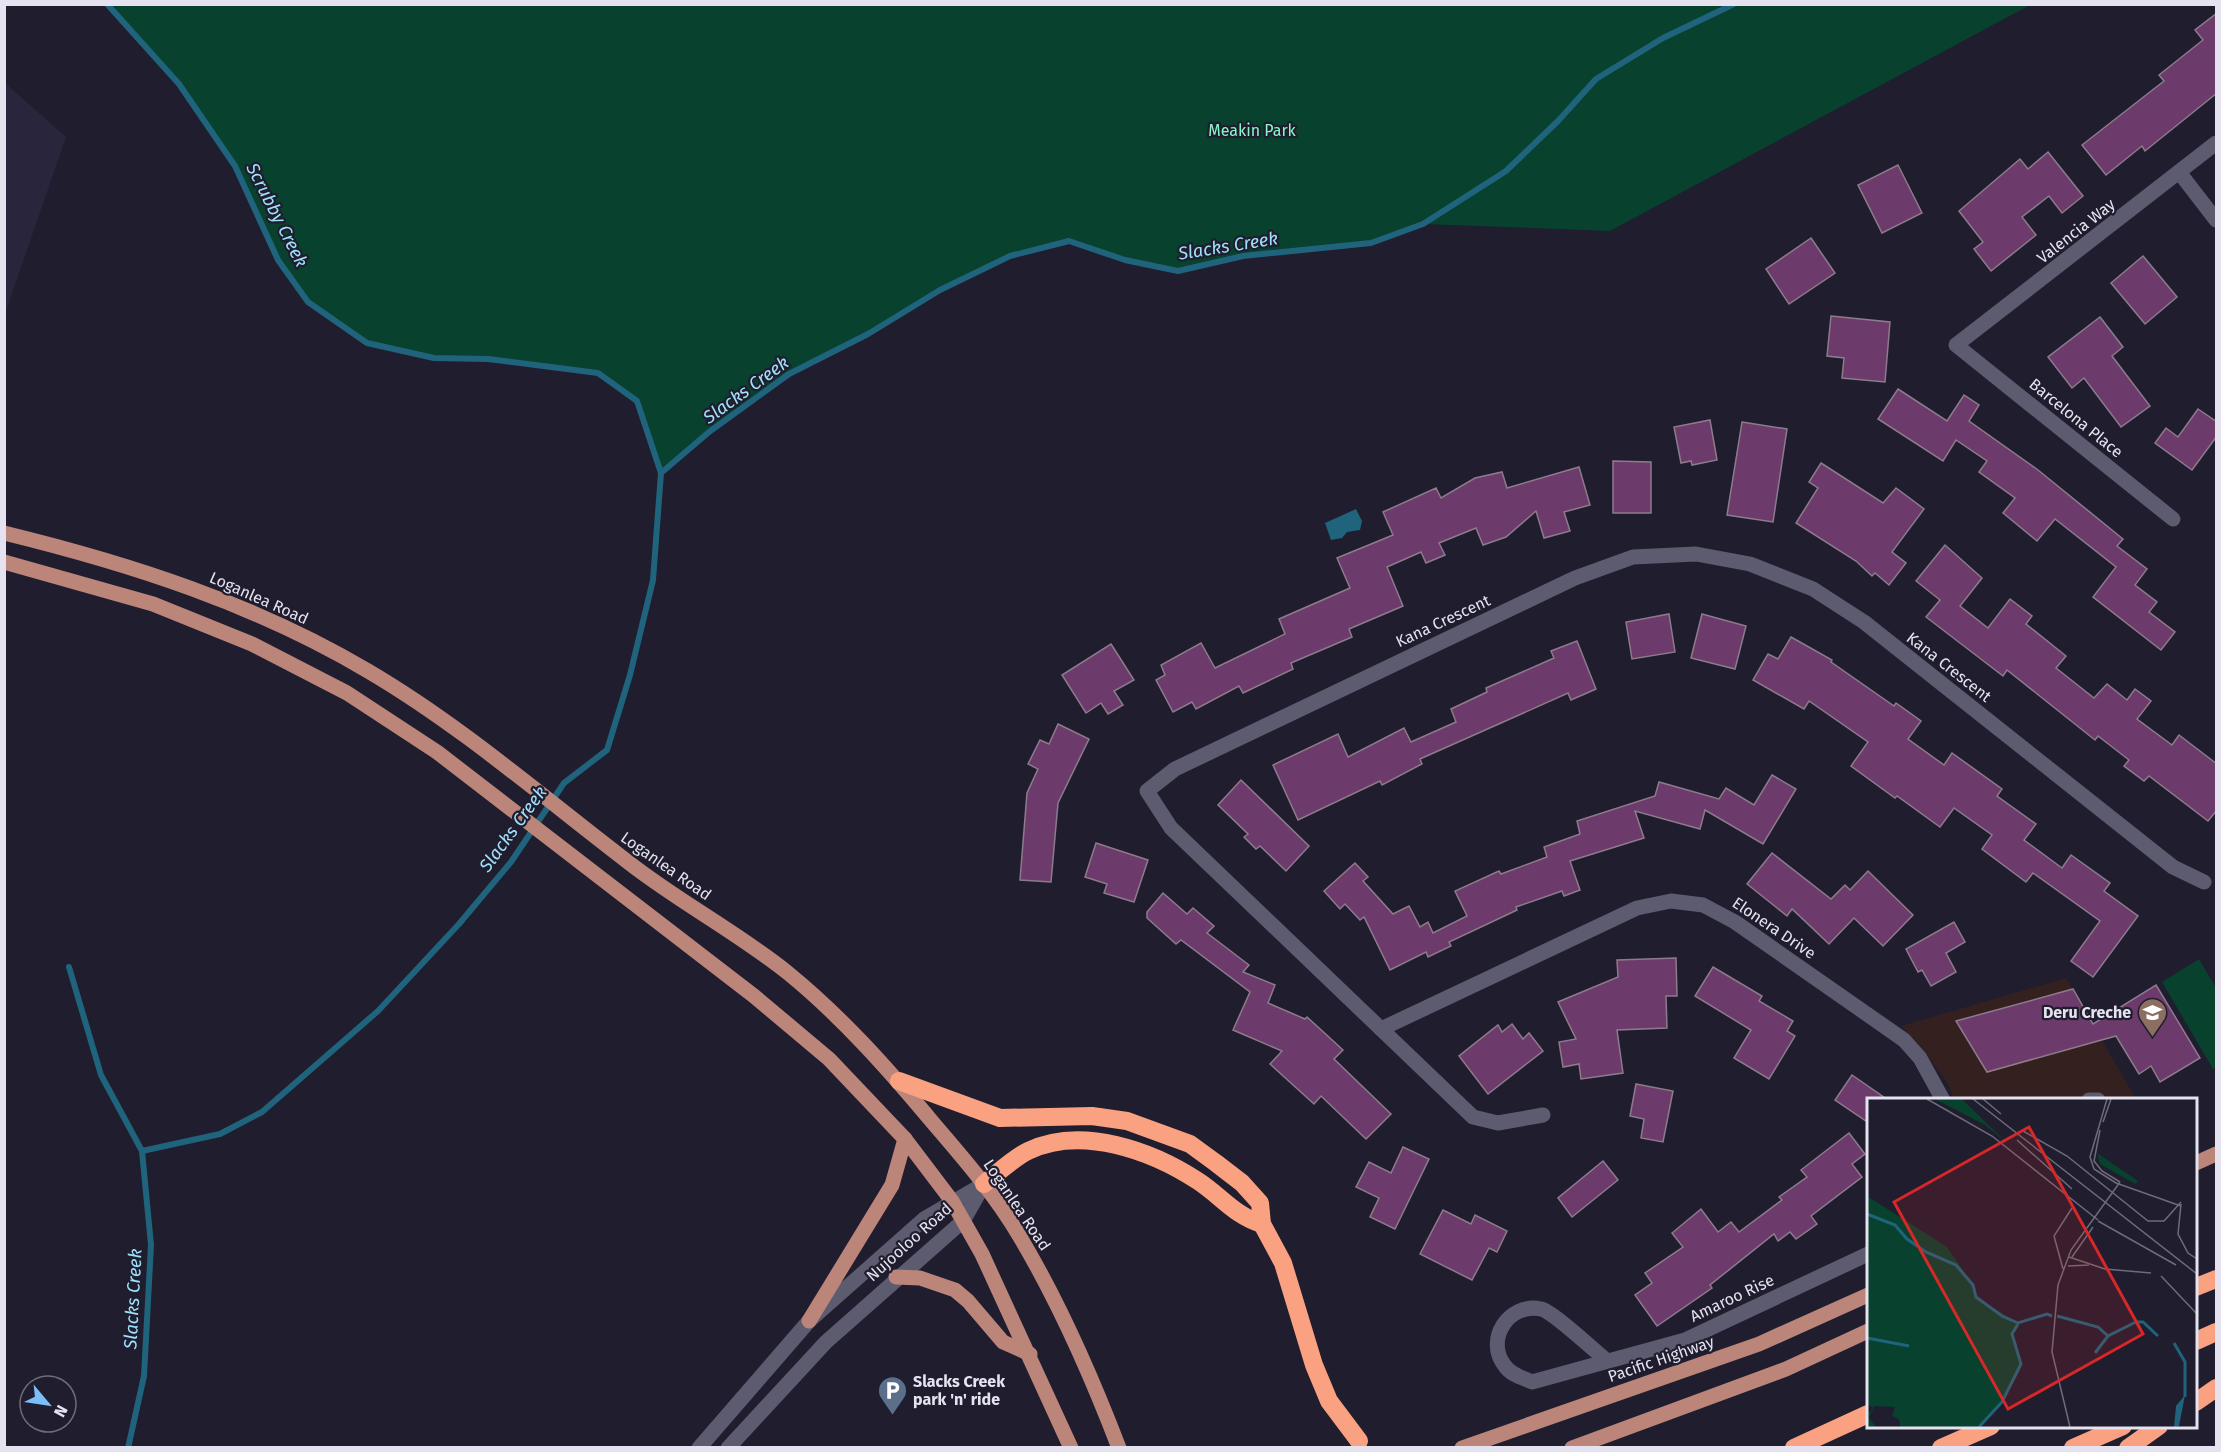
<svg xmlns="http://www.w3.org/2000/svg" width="2221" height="1452" viewBox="0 0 2221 1452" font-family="'Fira Sans',sans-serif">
	<rect width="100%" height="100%" fill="#1f1d2e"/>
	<path fill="#34211f" d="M 2066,978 L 2136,1099 L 1954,1099 L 1947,1082 L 1922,1048 L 1901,1026 Z"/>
	<path fill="#28253c" d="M 5,83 L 66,137 L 5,314 Z"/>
	<g fill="#08412e">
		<path d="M 107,5 L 2030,5 L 1610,231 L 1423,224 L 1371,243 L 1243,256 L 1178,271 L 1125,260 L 1070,241 L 1010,256 L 940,290 L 868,334 L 789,374 L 709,432 L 661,473 L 637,401 L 598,373 L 488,359 L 434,358 L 367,343 L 308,302 L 278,260 L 235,166 L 179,84 Z"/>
		<path d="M 2199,959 L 2216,988 L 2216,1067 L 2213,1069 L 2162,982 Z"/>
	</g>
	<path fill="#1f647c" d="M 1356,509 L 1362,521 L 1360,530 L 1347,532 L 1342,538 L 1331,540 L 1325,523 Z"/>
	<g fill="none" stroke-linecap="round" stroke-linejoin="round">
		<g stroke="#1f647c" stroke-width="6">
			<path d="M 107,4 L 179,84 L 235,166 L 278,260 L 308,302 L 367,343 L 434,358 L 488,359 L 598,373 L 637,401 L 661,473 L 653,580 L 630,675 L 607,750 L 564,783 L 511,862 L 459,924 L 378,1011 L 262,1112 L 220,1134 L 142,1151"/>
			<path d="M 661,473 L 709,432 L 789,374 L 868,334 L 940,290 L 1010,256 L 1069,241 L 1125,260 L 1178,271 L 1243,256 L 1371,243 L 1423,224 L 1506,171 L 1558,121 L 1596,79 L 1663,38 L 1734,4"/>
			<path d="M 69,967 L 101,1075 L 142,1151 L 151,1245 L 144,1376 L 128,1448"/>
		</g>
	</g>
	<g fill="#6c3b6b" stroke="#8d7b8c" stroke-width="1.5">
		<path d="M 2217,13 L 2217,93 L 2145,151 L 2142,146 L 2106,175 L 2082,145 L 2164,81 L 2159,75 L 2203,40 L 2195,30 Z"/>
		<path d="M 2048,152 L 2083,196 L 2062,213 L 2049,196 L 2022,217 L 2036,235 L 1991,271 L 1974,249 L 1983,242 L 1959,211 L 2020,159 L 2028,169 Z"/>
		<path d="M 1898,165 L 1922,213 L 1882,233 L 1858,185 Z"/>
		<path d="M 1811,238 L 1835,273 L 1789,304 L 1766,269 Z"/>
		<path d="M 2143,256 L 2177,297 L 2145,324 L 2111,283 Z"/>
		<path d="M 1831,316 L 1890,322 L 1885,382 L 1842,378 L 1844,358 L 1827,356 Z"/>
		<path d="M 2100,317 L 2123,347 L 2112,356 L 2150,406 L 2121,427 L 2084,378 L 2072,388 L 2048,357 Z"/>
		<path d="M 1898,389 L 1947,421 L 1964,395 L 1979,405 L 1969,421 L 2038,470 L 2123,539 L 2117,546 L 2147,569 L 2135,585 L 2157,602 L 2149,612 L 2175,632 L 2161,650 L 2093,597 L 2116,567 L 2055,519 L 2037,541 L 2003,513 L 2015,498 L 1979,472 L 1987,461 L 1956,440 L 1943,461 L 1878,419 Z"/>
		<path d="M 2198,409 L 2217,422 L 2217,436 L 2192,470 L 2155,443 L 2166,428 L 2178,437 Z"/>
		<path d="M 1710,420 L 1717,460 L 1692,465 L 1691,461 L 1681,463 L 1674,427 Z"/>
		<path d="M 1742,422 L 1787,429 L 1773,522 L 1727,515 Z"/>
		<path d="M 1613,461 L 1651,462 L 1651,513 L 1613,513 Z"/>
		<path d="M 1821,463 L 1883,503 L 1896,488 L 1924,509 L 1892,552 L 1906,563 L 1889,585 L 1875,573 L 1872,576 L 1856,561 L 1796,523 L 1818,488 L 1809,482 Z"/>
		<path d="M 1579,467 L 1590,505 L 1564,512 L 1570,531 L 1544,538 L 1536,511 L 1506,537 L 1483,545 L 1476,528 L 1439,543 L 1445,555 L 1426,563 L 1421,552 L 1387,567 L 1403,606 L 1349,629 L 1352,637 L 1291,663 L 1293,669 L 1243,693 L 1239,686 L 1196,709 L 1192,702 L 1173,712 L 1156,680 L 1165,675 L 1161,665 L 1201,643 L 1215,668 L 1285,634 L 1279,619 L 1350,588 L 1337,558 L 1393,535 L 1383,512 L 1436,488 L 1441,498 L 1475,478 L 1502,472 L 1507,488 Z"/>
		<path d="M 1945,545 L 1982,578 L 1960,606 L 1988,628 L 2010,599 L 2032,616 L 2026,624 L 2066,656 L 2056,668 L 2094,698 L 2107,684 L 2127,700 L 2135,689 L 2151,701 L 2137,719 L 2172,745 L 2179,735 L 2217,764 L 2217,810 L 2208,821 L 2149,776 L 2144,781 L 2124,766 L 2129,760 L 2098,736 L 2095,740 L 2007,670 L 2003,676 L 1926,617 L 1940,600 L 1916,581 Z"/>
		<path d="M 1669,614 L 1675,652 L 1632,659 L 1626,622 Z"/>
		<path d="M 1702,614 L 1746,626 L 1735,669 L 1691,658 Z"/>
		<path d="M 1791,637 L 1832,660 L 1831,662 L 1894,706 L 1896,703 L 1921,721 L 1908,739 L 1944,765 L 1952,753 L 2002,789 L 1997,796 L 2036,824 L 2024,840 L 2062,868 L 2071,855 L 2110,883 L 2104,891 L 2138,916 L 2093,977 L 2071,961 L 2100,921 L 2033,873 L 2026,882 L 1982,849 L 1992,835 L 1954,808 L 1940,827 L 1897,796 L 1895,798 L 1851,766 L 1868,742 L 1809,701 L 1804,709 L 1753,680 L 1768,654 L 1778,659 Z"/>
		<path d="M 1577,641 L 1596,689 L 1571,700 L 1568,693 L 1501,723 L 1420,759 L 1422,764 L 1382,785 L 1380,781 L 1298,820 L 1273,765 L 1338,734 L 1348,757 L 1404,728 L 1411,742 L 1456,722 L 1451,709 L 1487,692 L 1486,688 L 1554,658 L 1551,651 Z"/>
		<path d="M 1111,644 L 1134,680 L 1114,691 L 1123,705 L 1108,714 L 1101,703 L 1086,713 L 1062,675 Z"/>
		<path d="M 1058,724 L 1089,739 L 1058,803 L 1051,882 L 1020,880 L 1027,793 L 1038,769 L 1028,764 L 1040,740 L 1049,744 Z"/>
		<path d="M 1772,775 L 1796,789 L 1763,844 L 1705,810 L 1700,829 L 1635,811 L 1644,838 L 1570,861 L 1580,890 L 1564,896 L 1562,891 L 1516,907 L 1517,910 L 1449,942 L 1451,946 L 1428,957 L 1426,952 L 1390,970 L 1364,917 L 1360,920 L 1345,904 L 1340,909 L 1324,891 L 1355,863 L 1368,877 L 1363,881 L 1393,914 L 1409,906 L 1420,927 L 1428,922 L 1433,933 L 1467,916 L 1455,891 L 1499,871 L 1501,874 L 1547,857 L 1544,847 L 1580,834 L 1577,821 L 1655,796 L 1659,782 L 1719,799 L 1726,788 L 1754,805 Z"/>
		<path d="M 1241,780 L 1309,846 L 1286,871 L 1260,846 L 1256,849 L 1244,837 L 1248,834 L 1218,805 Z"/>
		<path d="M 1096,843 L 1148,860 L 1134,902 L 1104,893 L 1107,884 L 1085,877 Z"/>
		<path d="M 1772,853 L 1831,899 L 1845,885 L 1850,890 L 1868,871 L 1913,915 L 1883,946 L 1854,918 L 1829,944 L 1792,909 L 1787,916 L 1747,884 Z"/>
		<path d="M 1163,893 L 1187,914 L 1193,908 L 1214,926 L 1207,933 L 1249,965 L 1243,972 L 1275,985 L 1268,1003 L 1305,1019 L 1307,1017 L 1343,1050 L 1334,1059 L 1391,1114 L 1366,1139 L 1321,1096 L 1314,1104 L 1270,1064 L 1282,1051 L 1233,1030 L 1250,992 L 1181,940 L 1176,944 L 1147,918 L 1147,912 Z"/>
		<path d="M 1954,922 L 1965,942 L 1946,953 L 1956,972 L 1931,986 L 1922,970 L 1918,972 L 1906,949 Z"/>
		<path d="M 1676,958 L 1677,996 L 1666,996 L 1667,1028 L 1617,1030 L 1623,1073 L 1581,1079 L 1579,1064 L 1563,1067 L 1559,1042 L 1576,1039 L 1558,1002 L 1618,977 L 1617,960 Z"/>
		<path d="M 1713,967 L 1762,996 L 1759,1001 L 1793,1021 L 1787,1031 L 1795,1036 L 1769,1079 L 1734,1058 L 1751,1030 L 1695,996 Z"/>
		<path d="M 2156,985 L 2200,1058 L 2160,1082 L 2151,1066 L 2139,1074 L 2116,1036 L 1987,1072 L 1956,1021 L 2073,989 L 2093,1024 Z"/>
		<path d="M 1512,1024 L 1523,1039 L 1529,1033 L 1543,1051 L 1488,1094 L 1459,1056 L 1498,1025 L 1502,1032 Z"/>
		<path d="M 1852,1075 L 1888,1100 L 1869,1100 L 1869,1123 L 1835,1100 Z"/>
		<path d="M 1636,1084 L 1673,1091 L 1663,1142 L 1641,1138 L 1644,1119 L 1630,1116 Z"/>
		<path d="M 1849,1133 L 1865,1154 L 1852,1164 L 1862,1177 L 1811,1216 L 1817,1224 L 1796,1239 L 1790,1232 L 1778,1241 L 1774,1234 L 1710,1285 L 1712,1288 L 1657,1326 L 1635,1295 L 1652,1283 L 1645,1273 L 1683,1247 L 1672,1233 L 1701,1209 L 1718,1232 L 1731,1222 L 1739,1232 L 1782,1200 L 1779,1197 L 1807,1177 L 1801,1170 Z"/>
		<path d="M 1403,1147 L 1429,1159 L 1395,1229 L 1370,1217 L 1379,1198 L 1356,1187 L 1369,1162 L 1391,1173 Z"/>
		<path d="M 1603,1161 L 1618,1180 L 1572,1217 L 1558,1198 Z"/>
		<path d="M 1443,1210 L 1471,1224 L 1475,1215 L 1507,1231 L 1497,1252 L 1489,1248 L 1472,1280 L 1420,1254 Z"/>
	</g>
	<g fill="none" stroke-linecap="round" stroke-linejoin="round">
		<g stroke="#5d5b6f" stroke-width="15">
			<path d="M 2179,172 L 2216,220"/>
			<path d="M 2173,519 L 1956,345 L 2216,143"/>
			<path d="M 1381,1029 L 1637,908 L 1671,901 L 1703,905 L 1735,922 L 1904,1040 L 1920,1058 L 1943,1100"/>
			<path d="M 2089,1100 L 2098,1100"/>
			<path d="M 1543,1115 L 1498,1123 L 1473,1117 L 1171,828 L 1147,791 L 1175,769 L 1575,578 L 1633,557 L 1696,554 L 1750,564 L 1813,589 L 1864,622 L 2173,867 L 2204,882"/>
			<path d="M 1606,1360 C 1595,1351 1552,1311 1541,1309 C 1509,1302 1484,1340 1505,1366 C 1511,1375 1523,1378 1532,1382 L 1685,1340 L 1868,1254"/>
			<path d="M 699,1448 L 809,1321 L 924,1219 L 984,1184"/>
			<path d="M 728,1448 L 826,1342 L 963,1221 L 984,1184"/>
		</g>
		<g stroke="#bb857a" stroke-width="15">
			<path d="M 4,533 C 131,564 255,604 368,671 C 460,725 543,797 628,862 C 679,902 737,932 788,973 C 842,1017 889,1070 934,1124 C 965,1160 996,1196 1020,1237 C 1060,1304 1091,1375 1119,1448"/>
			<path d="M 4,562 L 153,604 L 252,644 L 347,693 L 437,752 L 754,996 L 829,1059 L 905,1139 L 952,1201 L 982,1254 L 1071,1448"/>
			<path d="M 2196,1163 L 2216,1154"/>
			<path d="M 896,1277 L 920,1278 L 955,1290 L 968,1301 L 1003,1342 L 1030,1354"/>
			<path d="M 809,1321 L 892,1185 L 905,1139"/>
			<path d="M 1462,1448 L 1759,1344 L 1868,1295"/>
			<path d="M 1572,1448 L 1786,1369 L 1868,1331"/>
		</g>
		<g stroke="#f9a181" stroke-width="18">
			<path d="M 899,1081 L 1000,1118 L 1092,1116 L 1127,1121 L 1190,1144 L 1216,1163 L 1242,1183 L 1260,1203 L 1262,1224 L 1283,1263 L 1314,1365 L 1329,1401 L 1359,1441"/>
			<path d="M 984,1184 C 998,1173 1012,1159 1028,1151 C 1082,1125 1152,1151 1198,1181 C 1221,1196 1235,1216 1262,1224"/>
			<path d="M 2196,1287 L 2216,1279"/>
			<path d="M 2196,1341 L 2216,1332"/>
			<path d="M 2196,1402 L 2216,1388"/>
			<path d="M 1794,1448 L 1868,1414"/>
			<path d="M 1941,1448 L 1991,1426"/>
			<path d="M 2073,1448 L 2123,1426"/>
			<path d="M 2128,1448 L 2159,1426"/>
		</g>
	</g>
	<defs>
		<symbol id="school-pin" viewBox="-11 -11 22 30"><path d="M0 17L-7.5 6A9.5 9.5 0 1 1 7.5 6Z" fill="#8d6e63" stroke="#1f1d2e"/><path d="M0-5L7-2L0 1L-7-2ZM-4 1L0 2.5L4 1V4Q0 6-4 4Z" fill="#fff"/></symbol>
		<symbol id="parking-pin" viewBox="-11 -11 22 30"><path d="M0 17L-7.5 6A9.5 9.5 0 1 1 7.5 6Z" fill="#5c6f8a" stroke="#1f1d2e"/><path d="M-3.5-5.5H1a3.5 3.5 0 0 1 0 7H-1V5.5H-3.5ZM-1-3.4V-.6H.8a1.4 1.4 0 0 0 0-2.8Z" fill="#fff"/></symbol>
	</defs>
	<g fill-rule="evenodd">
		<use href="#school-pin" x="2136" y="996" width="33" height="45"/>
		<use href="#parking-pin" x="876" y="1374" width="33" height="45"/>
	</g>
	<g text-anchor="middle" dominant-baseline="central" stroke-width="4.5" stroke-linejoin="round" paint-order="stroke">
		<g font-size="16" fill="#86f8c8" stroke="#1f1d2e">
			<text x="1252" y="130">Meakin Park</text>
		</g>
		<g font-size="16" fill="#e4e3ef" stroke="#1f1d2e">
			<text transform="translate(2076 231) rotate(-38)">Valencia Way</text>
			<text transform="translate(2076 418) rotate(39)">Barcelona Place</text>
			<text transform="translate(259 598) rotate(24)">Loganlea Road</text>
			<text transform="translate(1443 621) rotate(-25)">Kana Crescent</text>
			<text transform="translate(1949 667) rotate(38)">Kana Crescent</text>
			<text transform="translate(666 866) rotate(35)">Loganlea Road</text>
			<text transform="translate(1774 928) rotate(34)">Elonera Drive</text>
			<text transform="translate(1017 1205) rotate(56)">Loganlea Road</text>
			<text transform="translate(909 1242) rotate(-42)">Nujooloo Road</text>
			<text transform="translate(1732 1298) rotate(-25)">Amaroo Rise</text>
			<text transform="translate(1661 1359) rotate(-19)">Pacific Highway</text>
		</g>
		<g font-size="16" font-weight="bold" fill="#e4e3ef" stroke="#1f1d2e" text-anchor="end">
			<text x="2131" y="1012">Deru Creche</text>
			<text x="913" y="1381" text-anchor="start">Slacks Creek<tspan x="913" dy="18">park 'n' ride</tspan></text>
		</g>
		<g font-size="18" font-style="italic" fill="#9fe0fb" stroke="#1f1d2e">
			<text transform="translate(277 215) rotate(63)">Scrubby Creek</text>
			<text transform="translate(1228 246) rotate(-9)">Slacks Creek</text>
			<text transform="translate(746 390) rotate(-36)">Slacks Creek</text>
			<text transform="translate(513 829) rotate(-54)">Slacks Creek</text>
			<text transform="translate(133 1299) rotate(-87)">Slacks Creek</text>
		</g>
	</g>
	<g transform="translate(1867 1098)">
		<rect width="330" height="330" fill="#1f1d2e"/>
		<path d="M 68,1 L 95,1 L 139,44 L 118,27 ZM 230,55 L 271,83 L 268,86 L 233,66 ZM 0,98 L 80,149 L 106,187 L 109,199 L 151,225 L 145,236 L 154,266 L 135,304 L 112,329 L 33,329 L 32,321 L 25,318 L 28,309 L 7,308 L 2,320 L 9,329 L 0,329 L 0,314 L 4,314 L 5,308 L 0,308 Z" fill="#08412e"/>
		<path d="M 318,297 L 312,328 L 307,329 L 309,308 Z" fill="#1f647c"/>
		<path fill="none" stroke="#1f647c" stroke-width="3" d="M 0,116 L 28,127 L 40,141 L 59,154 L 89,167 L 106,187 L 109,199 L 135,218 L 151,225 L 180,216 L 185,218M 190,218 L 231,229 L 241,238M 0,240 L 42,248M 307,245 L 318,264 L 318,299M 228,255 L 241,238 L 269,224 L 276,224 L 291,238M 112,329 L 135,304 L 154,266 L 145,236 L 151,226"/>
		<path fill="none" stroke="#6e6c7b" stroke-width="1.5" d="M 60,1 L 125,38 L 231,122M 106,1 L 330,176M 116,1 L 134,16M 240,1 L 223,59 L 227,71 L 249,85M 236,24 L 244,1M 233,32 L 227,63 L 235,73 L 253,84M 156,33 L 200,58 L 281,123 L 297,123 L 314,104M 150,42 L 205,91M 249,85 L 314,108M 314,106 L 311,136 L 321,155 L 330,161M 231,123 L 309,167M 202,159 L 238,171 L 284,175M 205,159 L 226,129M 201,168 L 222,167M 196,171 L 187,138 L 205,110M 294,178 L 330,216M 203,329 L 185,254 L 191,187 L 204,152 L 253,84"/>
		<path fill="#d62828" fill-opacity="0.15" stroke="#d62828" stroke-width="3" d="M 162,29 L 276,236 L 141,311 L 27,104 Z"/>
		<rect width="330" height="330" fill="none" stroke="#e4e3ef" stroke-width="3"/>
	</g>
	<rect width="2221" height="1452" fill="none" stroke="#e4e3ef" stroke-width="12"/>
	<g transform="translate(48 1404) rotate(119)"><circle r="28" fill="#1f1d2e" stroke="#6e6c7b" stroke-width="1.5"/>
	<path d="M0-4.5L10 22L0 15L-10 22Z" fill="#7cbef9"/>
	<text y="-9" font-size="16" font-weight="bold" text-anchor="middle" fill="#e4e3ef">N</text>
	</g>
</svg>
